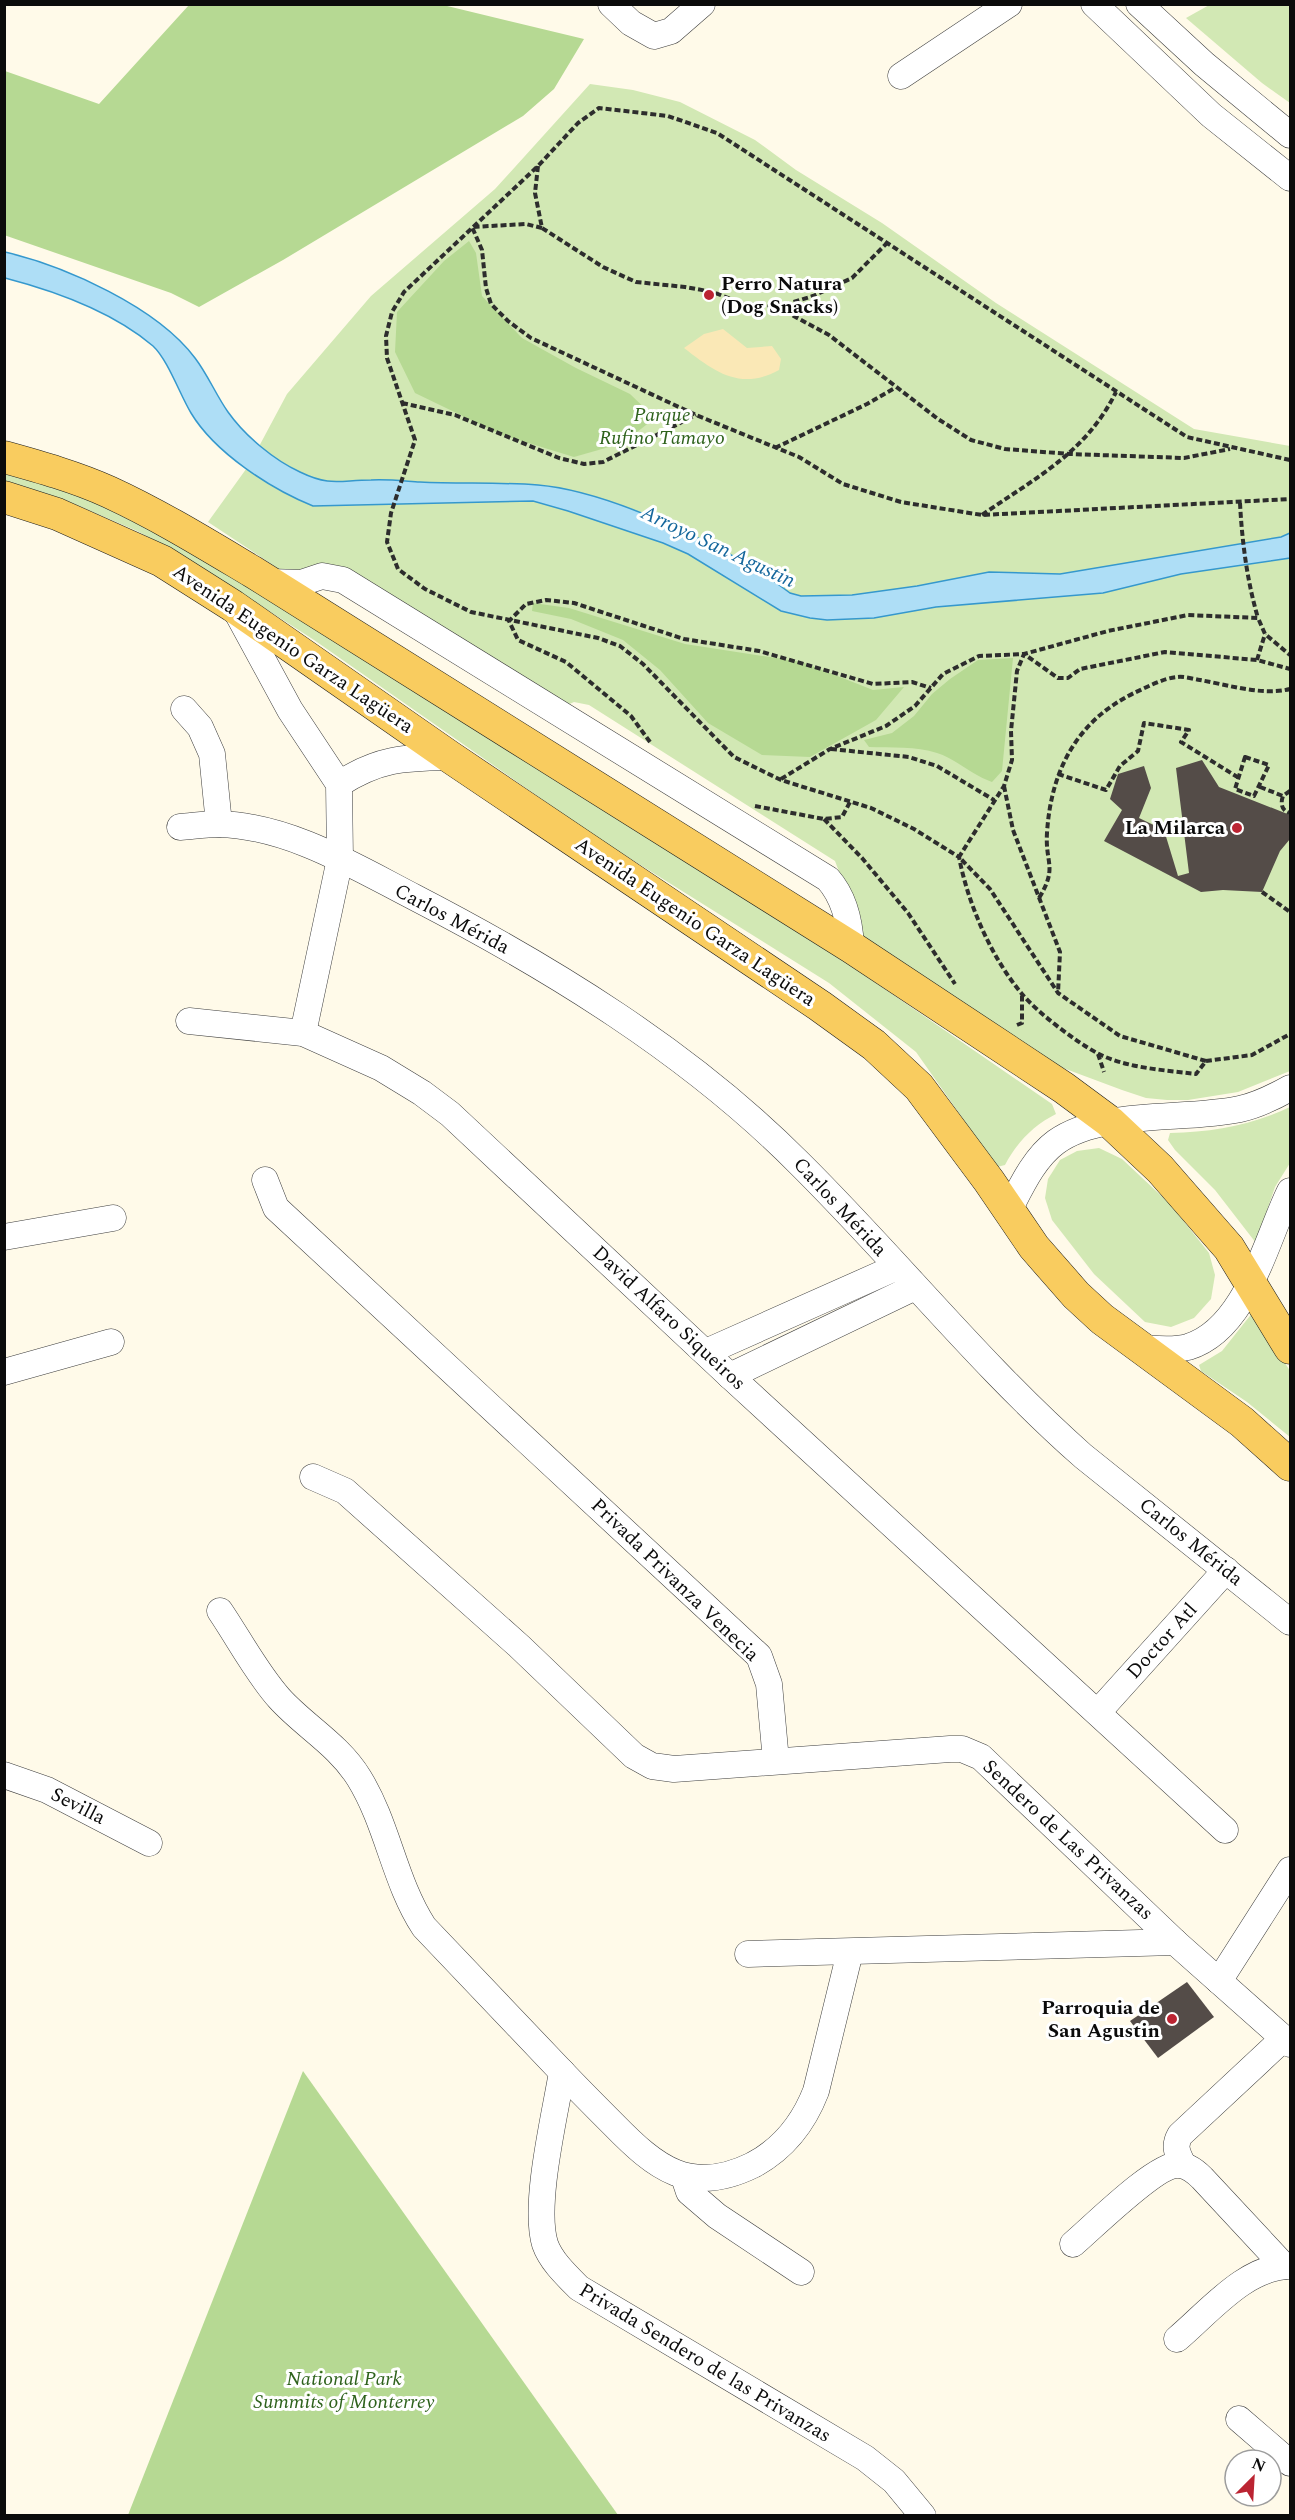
<svg xmlns="http://www.w3.org/2000/svg" width="1295" height="2520" viewBox="0 0 1295 2520" font-family="Spectral,serif">
	<rect width="100%" height="100%" fill="#fffae9"/>
	<g fill="#d2e8b4">
		<path d="M 1211,4 L 1290,5 L 1290,103 L 1262,83 L 1186,18 Z"/>
		<path d="M 590,84 L 633,90 L 680,102 L 755,140 L 796,170 L 882,223 L 996,303 L 1194,429 L 1290,446 L 1290,1071 L 1238,1092 L 1188,1100 L 1167,1100 L 1146,1098 L 1122,1090 L 1055,1065 L 864,938 L 835,861 L 589,705 L 574,702 L 563,707 L 371,591 L 291,577 L 208,522 L 249,465 L 287,394 L 371,296 L 495,189 Z"/>
		<path d="M 5,469 L 142,520 L 844,961 L 1052,1104 L 1056,1114 C 1034,1125 1017,1142 1005,1165 L 997,1167 L 916,1052 L 829,983 L 599,839 L 314,640 L 182,555 L 137,531 L 65,500 L 5,482 Z"/>
		<path d="M 1290,1107 L 1290,1163 L 1275,1187 L 1256,1243 L 1215,1190 L 1175,1150 L 1168,1140 L 1170,1133 C 1213,1132 1252,1125 1290,1107 Z"/>
		<path d="M 1099,1148 L 1122,1159 L 1170,1204 L 1209,1253 L 1215,1275 L 1211,1299 L 1194,1318 L 1171,1327 L 1145,1322 L 1094,1274 L 1052,1220 L 1045,1198 L 1048,1179 L 1060,1160 L 1077,1151 Z"/>
		<path d="M 1253,1312 L 1290,1371 L 1290,1437 L 1247,1402 L 1201,1371 L 1199,1365 L 1222,1351 Z"/>
	</g>
	<g fill="#b6d993">
		<path d="M 189,5 L 443,5 L 584,39 L 554,89 L 523,116 L 283,260 L 199,307 L 171,293 L 4,235 L 5,71 L 99,104 Z"/>
		<path d="M 469,241 L 476,253 L 482,296 L 522,338 L 576,368 L 630,394 L 655,418 L 623,443 L 574,457 L 502,435 L 415,393 L 395,352 L 397,312 L 444,261 Z"/>
		<path d="M 533,603 L 569,608 L 685,644 L 802,662 L 873,690 L 904,687 L 876,720 L 810,757 L 762,755 L 708,723 L 660,670 L 623,640 L 571,619 L 532,611 Z"/>
		<path d="M 1013,658 L 1002,771 L 992,782 C 972,775 956,759 937,753 C 916,746 891,748 869,747 L 864,740 L 892,733 L 914,716 L 932,694 L 950,679 L 978,660 Z"/>
		<path d="M 303,2071 L 618,2515 L 128,2515 Z"/>
	</g>
	<path fill="#fae8b6" d="M 723,329 L 747,348 L 772,346 L 781,359 L 779,370 C 740,391 715,372 684,348 L 704,334 Z"/>
	<path fill="#aedef6" stroke="#3598cd" stroke-width="1.5" d="M 5,252 C 65,266 157,307 195,358 C 208,375 216,395 228,412 C 245,436 274,460 300,472 C 331,487 340,480 371,480 C 387,479 404,481 420,482 C 459,484 499,482 538,485 C 610,491 733,549 790,593 L 801,596 L 852,595 L 917,586 L 989,572 L 1060,574 L 1281,537 L 1290,533 L 1290,558 L 1181,574 L 1103,593 L 936,607 L 874,618 L 827,620 L 810,618 L 781,611 L 688,554 L 663,543 L 568,511 L 533,501 L 313,506 C 271,489 215,453 191,413 C 180,395 168,360 153,346 C 112,311 55,291 5,278 Z"/>
	<g fill="#544c48">
		<path d="M 1202,760 L 1219,787 L 1290,815 L 1290,839 L 1280,851 L 1262,892 L 1223,890 L 1201,892 L 1104,841 L 1122,810 L 1110,799 L 1118,774 L 1144,766 L 1151,788 L 1139,818 L 1164,830 L 1178,876 L 1189,873 L 1176,768 Z"/>
		<path d="M 1187,1982 L 1214,2017 L 1158,2058 L 1130,2021 Z"/>
	</g>
	<g fill="none" stroke-linecap="round" stroke-linejoin="round">
		<defs>
			<g id="minor">
				<path d="M 611,4 L 631,23 L 654,36 L 671,31 L 702,4"/>
				<path d="M 1094,4 L 1211,115 L 1290,178"/>
				<path d="M 1139,4 L 1204,64 L 1290,135"/>
				<path d="M 901,76 L 1009,4"/>
				<path d="M 269,582 L 301,583 L 322,576 L 343,580 L 828,879 C 844,897 850,924 851,947"/>
				<path d="M 234,607 L 290,710 L 339,784 L 340,859 L 303,1033"/>
				<path d="M 184,709 L 200,727 L 212,754 L 219,824"/>
				<path d="M 339,784 C 380,758 403,758 450,757"/>
				<path d="M 180,827 C 193,826 206,824 219,824 C 289,826 354,866 414,897 C 551,968 690,1053 799,1163 C 896,1259 981,1366 1083,1456 L 1290,1622"/>
				<path d="M 189,1021 L 303,1033 L 381,1068 L 422,1093 L 450,1114 L 730,1376 L 1225,1830"/>
				<path d="M 265,1180 L 276,1208 L 759,1656 L 769,1684 L 776,1761"/>
				<path d="M 1009,1210 C 1021,1187 1034,1158 1056,1142 C 1102,1109 1185,1121 1240,1109 C 1258,1105 1274,1097 1290,1088"/>
				<path d="M 4,1237 L 113,1218"/>
				<path d="M 1142,1348 C 1158,1349 1173,1351 1188,1347 C 1247,1329 1266,1239 1290,1191"/>
				<path d="M 706,1352 L 897,1267"/>
				<path d="M 4,1372 L 111,1342"/>
				<path d="M 730,1376 L 915,1287"/>
				<path d="M 313,1477 L 345,1491 L 519,1646 L 634,1756 L 652,1766 L 674,1769 L 950,1749 L 962,1749 L 981,1757 L 1175,1942 L 1290,2044"/>
				<path d="M 220,1611 C 239,1639 256,1672 279,1698 C 304,1726 338,1744 359,1778 C 388,1825 394,1881 424,1927 L 562,2072 C 555,2115 533,2204 545,2244 C 551,2261 566,2275 579,2288 L 865,2458 L 894,2481 L 923,2516"/>
				<path d="M 1098,1712 L 1226,1570"/>
				<path d="M 4,1775 L 47,1790 L 149,1843"/>
				<path d="M 748,1954 L 1175,1942"/>
				<path d="M 1219,1981 L 1290,1870"/>
				<path d="M 562,2072 C 579,2090 596,2107 613,2124 C 656,2168 690,2196 753,2165 C 783,2149 804,2122 816,2091 L 850,1952"/>
				<path d="M 1183,2165 C 1178,2154 1173,2147 1180,2135 L 1284,2038"/>
				<path d="M 684,2177 L 689,2192 L 717,2216 L 801,2272"/>
				<path d="M 1073,2244 C 1092,2228 1156,2164 1178,2165 C 1187,2165 1196,2172 1202,2178 L 1284,2266"/>
				<path d="M 1177,2339 C 1209,2312 1246,2266 1290,2266"/>
				<path d="M 1239,2419 L 1290,2463"/>
			</g>
			<g id="major">
				<path d="M 4,457 C 40,467 76,477 109,492 C 159,515 206,544 253,572 L 851,947 L 1064,1088 L 1110,1122 L 1160,1169 L 1229,1248 L 1290,1348"/>
				<path d="M 4,497 L 57,514 L 162,561 L 233,606 L 450,757 L 820,1006 L 874,1045 L 919,1087 L 989,1181 L 1034,1247 L 1076,1295 L 1102,1319 L 1242,1422 L 1290,1465"/>
			</g>
		</defs>
		<use href="#minor" stroke="#3e3e3e" stroke-width="27"/>
		<use href="#major" stroke="#1c1c1c" stroke-width="33"/>
		<g stroke="#2d2d2d" stroke-width="4" stroke-dasharray="6 3" stroke-linecap="butt">
			<path d="M 538,166 L 535,193 L 542,228 L 603,267 L 636,282 L 685,287 L 713,292 L 743,304 L 777,307 L 813,296 L 852,278 L 887,243"/>
			<path d="M 542,228 L 526,224 L 472,227 L 482,250 L 486,288 L 491,304 L 508,321 L 531,338 L 696,415 L 799,457 L 843,484 L 901,502 L 982,515 L 1290,499"/>
			<path d="M 777,307 L 829,335 L 938,419 L 971,440 L 1005,449 L 1070,454 L 1184,458 L 1230,449"/>
			<path d="M 402,403 L 455,415 L 559,458 L 584,464 L 603,462 L 696,415"/>
			<path d="M 775,448 L 867,404 L 895,388"/>
			<path d="M 1290,460 L 1187,437 L 717,133 L 668,116 L 599,108 L 578,123 L 538,166 L 404,292 L 392,312 L 386,336 L 387,358 L 415,440 L 391,513 L 387,542 L 398,569 L 425,589 L 471,612 L 598,638 L 620,646 L 643,664 L 734,757 L 781,780 L 871,808 L 914,829 L 959,857 C 968,904 991,957 1022,994 C 1038,1013 1075,1041 1097,1053 C 1125,1068 1164,1070 1196,1074 L 1206,1061 L 1252,1055 L 1290,1034"/>
			<path d="M 1240,503 C 1242,541 1247,581 1258,618"/>
			<path d="M 982,515 C 1035,478 1086,453 1116,392"/>
			<path d="M 1257,660 L 1265,634"/>
			<path d="M 650,742 L 631,716 L 566,662 L 518,640 L 509,621 L 526,604 L 546,600 L 574,603 L 684,639 L 759,651 L 873,684 L 912,682 L 931,688"/>
			<path d="M 831,749 L 909,757 L 937,766 L 994,800"/>
			<path d="M 1245,757 L 1269,765 L 1254,796 L 1235,789 Z"/>
			<path d="M 1058,774 L 1106,790 L 1120,766 L 1138,751 L 1144,723 L 1189,730 L 1181,742 L 1239,778"/>
			<path d="M 781,779 L 830,749 L 886,726 L 915,706 L 943,674 L 979,656 L 1024,654 L 1108,631 L 1188,615 L 1258,618 L 1265,634 L 1290,655"/>
			<path d="M 1004,786 L 1013,830 L 1060,952 L 1058,993"/>
			<path d="M 1260,787 L 1283,796"/>
			<path d="M 1290,791 L 1283,796 C 1280,804 1282,811 1290,813"/>
			<path d="M 755,806 L 824,819 L 842,817 L 850,802"/>
			<path d="M 824,819 L 862,858 L 908,913 L 955,984"/>
			<path d="M 1262,892 L 1290,912"/>
			<path d="M 1039,898 C 1058,867 1045,864 1047,833 C 1051,770 1077,721 1134,693 C 1147,687 1164,678 1177,677 C 1184,676 1193,679 1200,680 C 1228,685 1263,696 1290,689"/>
			<path d="M 1017,1025 L 1022,1023 L 1022,995"/>
			<path d="M 1098,1054 L 1104,1072"/>
			<path d="M 1206,1061 L 1120,1036 L 1058,993 L 990,889 L 959,857 L 1004,786 L 1012,760 L 1011,731 L 1017,671 L 1024,654 L 1058,678 L 1068,678 L 1080,669 L 1165,652 L 1257,660 L 1290,669"/>
		</g>
		<use href="#minor" stroke="#fff" stroke-width="26"/>
		<use href="#major" stroke="#f9cc5f" stroke-width="32"/>
	</g>
	<g fill="#bb2432" stroke="#fff" stroke-width="2">
		<circle cx="709" cy="295" r="6"/>
		<circle cx="1237" cy="828" r="6"/>
		<circle cx="1172" cy="2019" r="6"/>
	</g>
	<g text-anchor="middle" dominant-baseline="central" stroke-width="6" stroke-linejoin="round" paint-order="stroke">
		<g font-size="20" font-weight="bold" fill="#0b0b0b" stroke="#fff" text-anchor="end">
			<text x="721" y="284" text-anchor="start">Perro Natura<tspan x="721" dy="23">(Dog Snacks)</tspan></text>
			<text x="1225" y="828">La Milarca</text>
			<text x="1160" y="2008">Parroquia de<tspan x="1160" dy="23">San Agustin</tspan></text>
		</g>
		<g font-size="20" font-style="italic" fill="#2e621c" stroke="#fff">
			<text x="662" y="415">Parque<tspan x="662" dy="23">Rufino Tamayo</tspan></text>
			<text x="344" y="2379">National Park<tspan x="344" dy="23">Summits of Monterrey</tspan></text>
		</g>
		<g font-size="20" fill="#0b0b0b" stroke="#fff">
			<text transform="translate(293 649) rotate(34)">Avenida Eugenio Garza Lagüera</text>
			<text transform="translate(452 919) rotate(28)">Carlos Mérida</text>
			<text transform="translate(695 922) rotate(34)">Avenida Eugenio Garza Lagüera</text>
			<text transform="translate(840 1207) rotate(47)">Carlos Mérida</text>
			<text transform="translate(669 1318) rotate(43)">David Alfaro Siqueiros</text>
			<text transform="translate(1191 1542) rotate(39)">Carlos Mérida</text>
			<text transform="translate(675 1580) rotate(44)">Privada Privanza Venecia</text>
			<text transform="translate(1162 1641) rotate(-48)">Doctor Atl</text>
			<text transform="translate(78 1806) rotate(27)">Sevilla</text>
			<text transform="translate(1068 1840) rotate(43)">Sendero de Las Privanzas</text>
			<text transform="translate(705 2363) rotate(31)">Privada Sendero de las Privanzas</text>
		</g>
		<g font-size="21" font-style="italic" fill="#15679c" stroke="#fff">
			<text transform="translate(718 547) rotate(25)">Arroyo San Agustin</text>
		</g>
	</g>
	<rect width="1295" height="2520" fill="none" stroke="#0b0b0b" stroke-width="12"/>
	<g transform="translate(1253 2478) rotate(24)"><circle r="28" fill="#ffffff" stroke="#9d9d9d" stroke-width="1.5"/>
	<path d="M0-4.5L10 22L0 15L-10 22Z" fill="#bb2432"/>
	<text y="-9" font-size="16" font-weight="bold" text-anchor="middle" fill="#0b0b0b">N</text>
	</g>
</svg>
